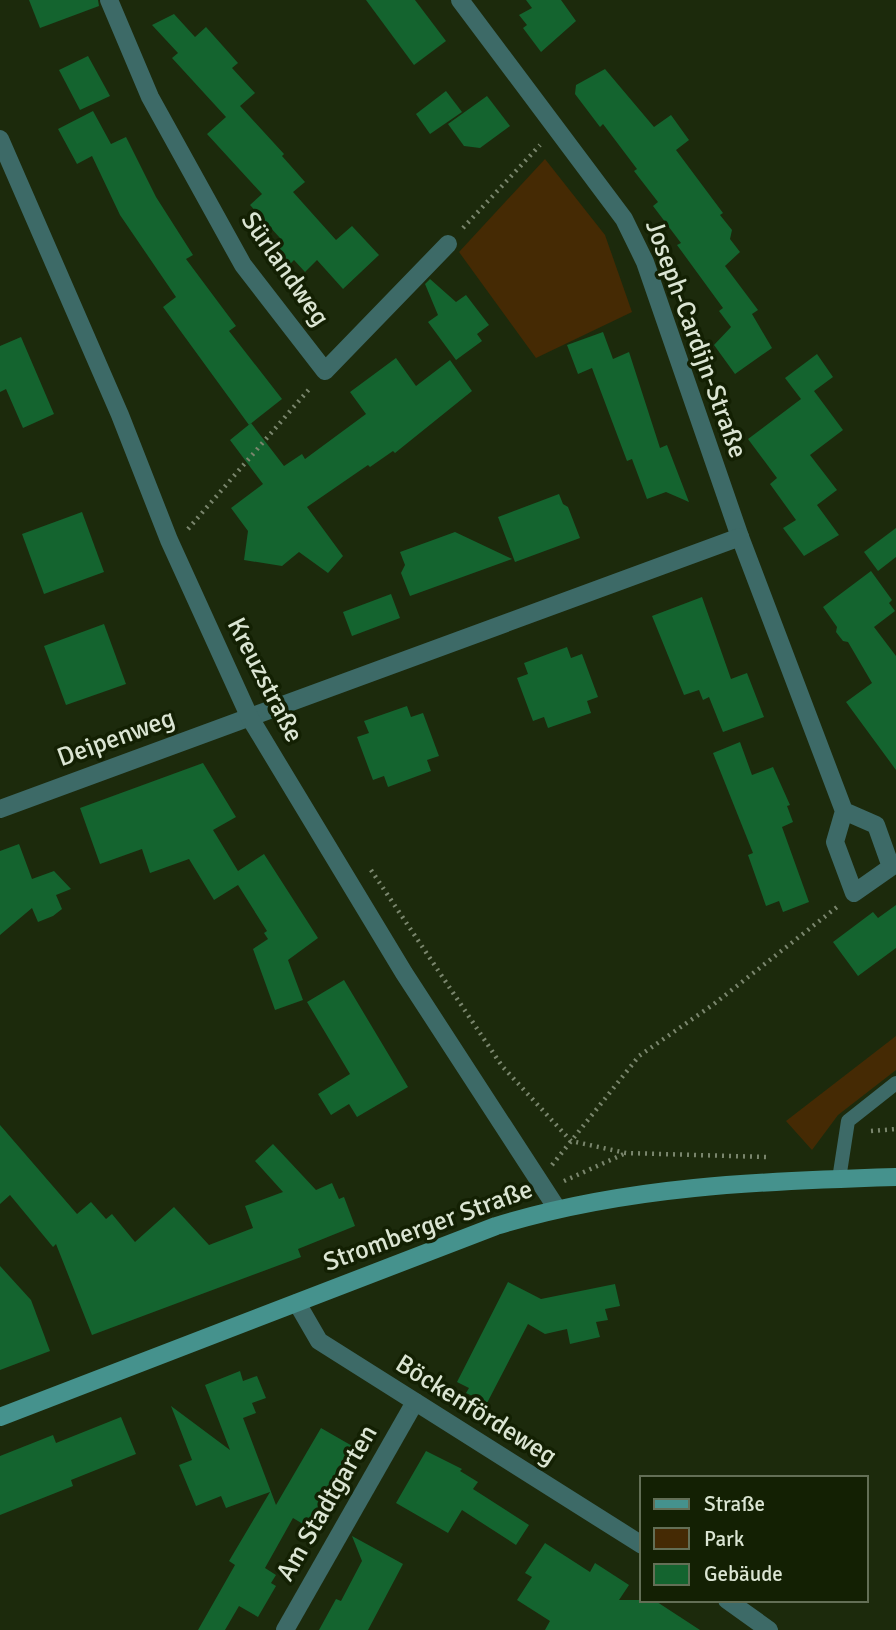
<svg xmlns="http://www.w3.org/2000/svg" width="896" height="1630" viewBox="0 0 896 1630" font-family="Signika,sans-serif">
	<rect width="100%" height="100%" fill="#1c2a0c"/>
	<g fill="#452a04">
		<path d="M 545,159 L 605,235 L 632,312 L 536,358 L 459,252 Z"/>
		<path d="M 896,1036 L 896,1070 L 838,1115 L 812,1150 L 786,1121 Z"/>
	</g>
	<g fill="#14642f">
		<path d="M 29,0 L 98,0 L 99,6 L 40,28 Z"/>
		<path d="M 366,0 L 415,0 L 446,41 L 414,65 Z"/>
		<path d="M 526,0 L 561,0 L 576,21 L 541,52 L 523,28 L 527,25 L 519,15 L 532,8 Z"/>
		<path d="M 174,14 L 195,37 L 206,27 L 238,63 L 232,68 L 255,93 L 240,106 L 284,154 L 282,156 L 305,182 L 293,192 L 336,240 L 352,226 L 379,255 L 343,289 L 317,260 L 305,272 L 294,260 L 287,267 L 270,248 L 280,238 L 250,205 L 262,194 L 207,134 L 226,117 L 172,58 L 178,53 L 152,25 Z"/>
		<path d="M 88,56 L 110,96 L 80,110 L 59,70 Z"/>
		<path d="M 605,69 L 654,127 L 671,115 L 689,140 L 676,150 L 723,213 L 720,215 L 732,230 L 730,239 L 740,252 L 725,266 L 758,310 L 752,314 L 772,348 L 735,374 L 714,345 L 731,327 L 719,311 L 723,308 L 677,245 L 681,243 L 653,206 L 658,202 L 634,171 L 637,169 L 603,124 L 600,127 L 575,94 L 576,85 Z"/>
		<path d="M 446,91 L 462,112 L 430,134 L 416,114 Z"/>
		<path d="M 487,96 L 510,126 L 480,148 L 464,146 L 448,124 Z"/>
		<path d="M 93,111 L 111,144 L 126,137 L 156,197 L 193,255 L 186,259 L 236,326 L 229,331 L 282,399 L 249,425 L 163,307 L 176,297 L 120,215 L 92,156 L 77,164 L 58,129 Z"/>
		<path d="M 430,279 L 456,302 L 466,295 L 489,325 L 477,334 L 482,341 L 456,360 L 428,322 L 438,315 L 425,284 Z"/>
		<path d="M 603,332 L 613,359 L 629,352 L 660,448 L 667,445 L 689,502 L 666,492 L 647,499 L 632,459 L 627,461 L 592,368 L 578,374 L 567,345 Z"/>
		<path d="M 21,337 L 54,414 L 23,428 L 6,389 L 0,392 L 0,346 Z"/>
		<path d="M 817,354 L 833,377 L 814,391 L 843,430 L 810,455 L 837,490 L 817,505 L 839,535 L 804,556 L 783,528 L 796,520 L 770,484 L 777,478 L 748,439 L 801,399 L 785,378 Z"/>
		<path d="M 396,358 L 416,386 L 450,360 L 472,391 L 395,453 L 393,451 L 370,467 L 368,465 L 307,507 L 343,556 L 328,573 L 299,552 L 282,566 L 244,560 L 248,531 L 231,508 L 263,484 L 230,440 L 251,423 L 284,466 L 302,454 L 305,459 L 366,414 L 350,392 Z"/>
		<path d="M 559,494 L 563,504 L 568,507 L 580,538 L 515,562 L 498,517 Z"/>
		<path d="M 82,512 L 104,572 L 44,594 L 22,534 Z"/>
		<path d="M 896,528 L 896,557 L 878,571 L 864,552 Z"/>
		<path d="M 455,532 L 512,559 L 410,596 L 401,573 L 405,565 L 400,552 Z"/>
		<path d="M 871,571 L 892,600 L 889,603 L 895,611 L 874,627 L 896,656 L 896,770 L 846,702 L 872,683 L 848,642 L 843,641 L 836,632 L 837,627 L 823,607 Z"/>
		<path d="M 391,594 L 400,618 L 352,636 L 343,612 Z"/>
		<path d="M 702,597 L 731,679 L 747,673 L 764,717 L 723,732 L 709,697 L 703,700 L 699,690 L 684,695 L 652,616 Z"/>
		<path d="M 104,624 L 126,684 L 66,705 L 44,646 Z"/>
		<path d="M 567,647 L 571,658 L 582,654 L 598,697 L 587,701 L 591,713 L 548,728 L 544,717 L 533,721 L 517,678 L 528,674 L 524,663 Z"/>
		<path d="M 407,706 L 411,717 L 423,713 L 439,756 L 427,760 L 431,771 L 388,787 L 384,776 L 373,780 L 357,737 L 369,733 L 364,721 Z"/>
		<path d="M 740,742 L 752,775 L 773,767 L 790,805 L 787,806 L 793,822 L 782,827 L 809,902 L 783,912 L 779,901 L 766,906 L 748,855 L 753,853 L 713,753 Z"/>
		<path d="M 203,763 L 236,817 L 213,830 L 238,871 L 264,854 L 318,938 L 288,960 L 303,1000 L 275,1010 L 253,949 L 268,939 L 264,933 L 267,931 L 238,885 L 214,900 L 189,859 L 150,873 L 142,849 L 100,864 L 80,808 Z"/>
		<path d="M 19,844 L 32,879 L 54,871 L 71,889 L 56,895 L 62,909 L 53,916 L 38,922 L 32,908 L 0,935 L 0,851 Z"/>
		<path d="M 896,905 L 896,948 L 858,976 L 833,942 L 873,912 L 878,918 Z"/>
		<path d="M 344,980 L 408,1087 L 357,1117 L 349,1104 L 331,1115 L 318,1094 L 350,1074 L 307,1002 Z"/>
		<path d="M 0,1125 L 77,1214 L 91,1202 L 106,1219 L 112,1214 L 135,1242 L 174,1207 L 209,1245 L 253,1228 L 245,1206 L 283,1192 L 255,1161 L 273,1144 L 316,1190 L 332,1183 L 339,1199 L 344,1197 L 355,1226 L 298,1249 L 301,1257 L 92,1335 L 56,1244 L 53,1247 L 10,1195 L 0,1204 Z"/>
		<path d="M 0,1266 L 31,1300 L 50,1351 L 0,1370 Z"/>
		<path d="M 508,1282 L 541,1299 L 615,1284 L 620,1306 L 605,1309 L 608,1320 L 596,1322 L 600,1337 L 570,1344 L 567,1329 L 545,1334 L 528,1324 L 487,1403 L 466,1393 L 469,1388 L 457,1382 Z"/>
		<path d="M 240,1371 L 243,1381 L 257,1376 L 266,1398 L 252,1403 L 256,1413 L 243,1418 L 276,1505 L 321,1428 L 354,1447 L 308,1527 L 293,1518 L 265,1568 L 276,1575 L 271,1583 L 276,1586 L 258,1617 L 239,1606 L 225,1630 L 198,1630 L 235,1565 L 229,1561 L 270,1492 L 226,1508 L 221,1496 L 196,1506 L 179,1465 L 192,1460 L 171,1406 L 230,1450 L 205,1385 Z"/>
		<path d="M 121,1417 L 136,1454 L 71,1480 L 73,1486 L 0,1515 L 0,1456 L 53,1435 L 56,1443 Z"/>
		<path d="M 426,1451 L 462,1469 L 460,1471 L 478,1482 L 473,1489 L 529,1525 L 516,1545 L 462,1510 L 448,1533 L 396,1503 Z"/>
		<path d="M 352,1536 L 403,1564 L 368,1630 L 319,1630 L 336,1599 L 341,1601 L 362,1561 Z"/>
		<path d="M 545,1543 L 590,1572 L 595,1563 L 629,1585 L 619,1600 L 654,1600 L 700,1630 L 545,1630 L 550,1621 L 517,1600 L 532,1577 L 525,1573 Z"/>
	</g>
	<g fill="none" stroke-linecap="round" stroke-linejoin="round">
		<g stroke="#7a866d" stroke-width="4.5" stroke-dasharray="2 5" stroke-linecap="butt">
			<path d="M 463,228 L 540,145"/>
			<path d="M 188,529 L 311,387"/>
			<path d="M 371,870 L 502,1066 L 571,1141 L 626,1153 L 766,1157"/>
			<path d="M 871,1131 L 896,1129"/>
			<path d="M 552,1165 L 639,1056 L 714,1004 L 837,907"/>
			<path d="M 564,1181 L 626,1153"/>
		</g>
		<path stroke="#3d6a67" stroke-width="14" d="M 839,1179 L 848,1121 L 896,1083"/>
		<g stroke="#3d6a67" stroke-width="18">
			<path d="M 109,0 L 150,97 L 243,265 L 325,371 L 448,244"/>
			<path d="M 460,0 L 624,219 L 645,262 L 740,537"/>
			<path d="M 0,809 L 740,537 L 844,811 L 835,842 L 854,893 L 891,867 L 876,825 L 844,811"/>
			<path d="M 285,1630 L 415,1402"/>
		</g>
		<g stroke="#3d6a67" stroke-width="18">
			<path d="M 0,139 L 120,415 L 169,540 L 250,718 L 404,973 L 556,1207"/>
			<path d="M 297,1303 L 319,1341 L 642,1545"/>
			<path d="M 727,1600 L 769,1630"/>
		</g>
		<path stroke="#45928d" stroke-width="18" d="M 0,1417 L 496,1226 C 626,1186 761,1181 896,1177"/>
	</g>
	<g text-anchor="middle" dominant-baseline="central" stroke-width="7" stroke-linejoin="round" paint-order="stroke">
		<g font-size="26" fill="#dbe5d3" stroke="#132003">
			<text transform="translate(285 269) rotate(55)">Sürlandweg</text>
			<text transform="translate(696 339) rotate(70)">Joseph-Cardijn-Straße</text>
			<text transform="translate(265 680) rotate(63)">Kreuzstraße</text>
			<text transform="translate(116 738) rotate(-20)">Deipenweg</text>
			<text transform="translate(428 1226) rotate(-20)">Stromberger Straße</text>
			<text transform="translate(476 1410) rotate(32)">Böckenfördeweg</text>
			<text transform="translate(327 1503) rotate(-60)">Am Stadtgarten</text>
		</g>
	</g>
	<rect x="640" y="1476" width="228" height="126" fill="#132003" stroke="#636f56" stroke-width="2"/>
	<rect x="654" y="1499" width="35" height="10" fill="#45928d" stroke="#636f56" stroke-width="2"/>
	<text x="704" y="1511" font-size="21" fill="#dbe5d3">Straße</text>
	<rect x="654" y="1528" width="35" height="21" fill="#452a04" stroke="#636f56" stroke-width="2"/>
	<text x="704" y="1546" font-size="21" fill="#dbe5d3">Park</text>
	<rect x="654" y="1564" width="35" height="21" fill="#14642f" stroke="#636f56" stroke-width="2"/>
	<text x="704" y="1581" font-size="21" fill="#dbe5d3">Gebäude</text>
</svg>
